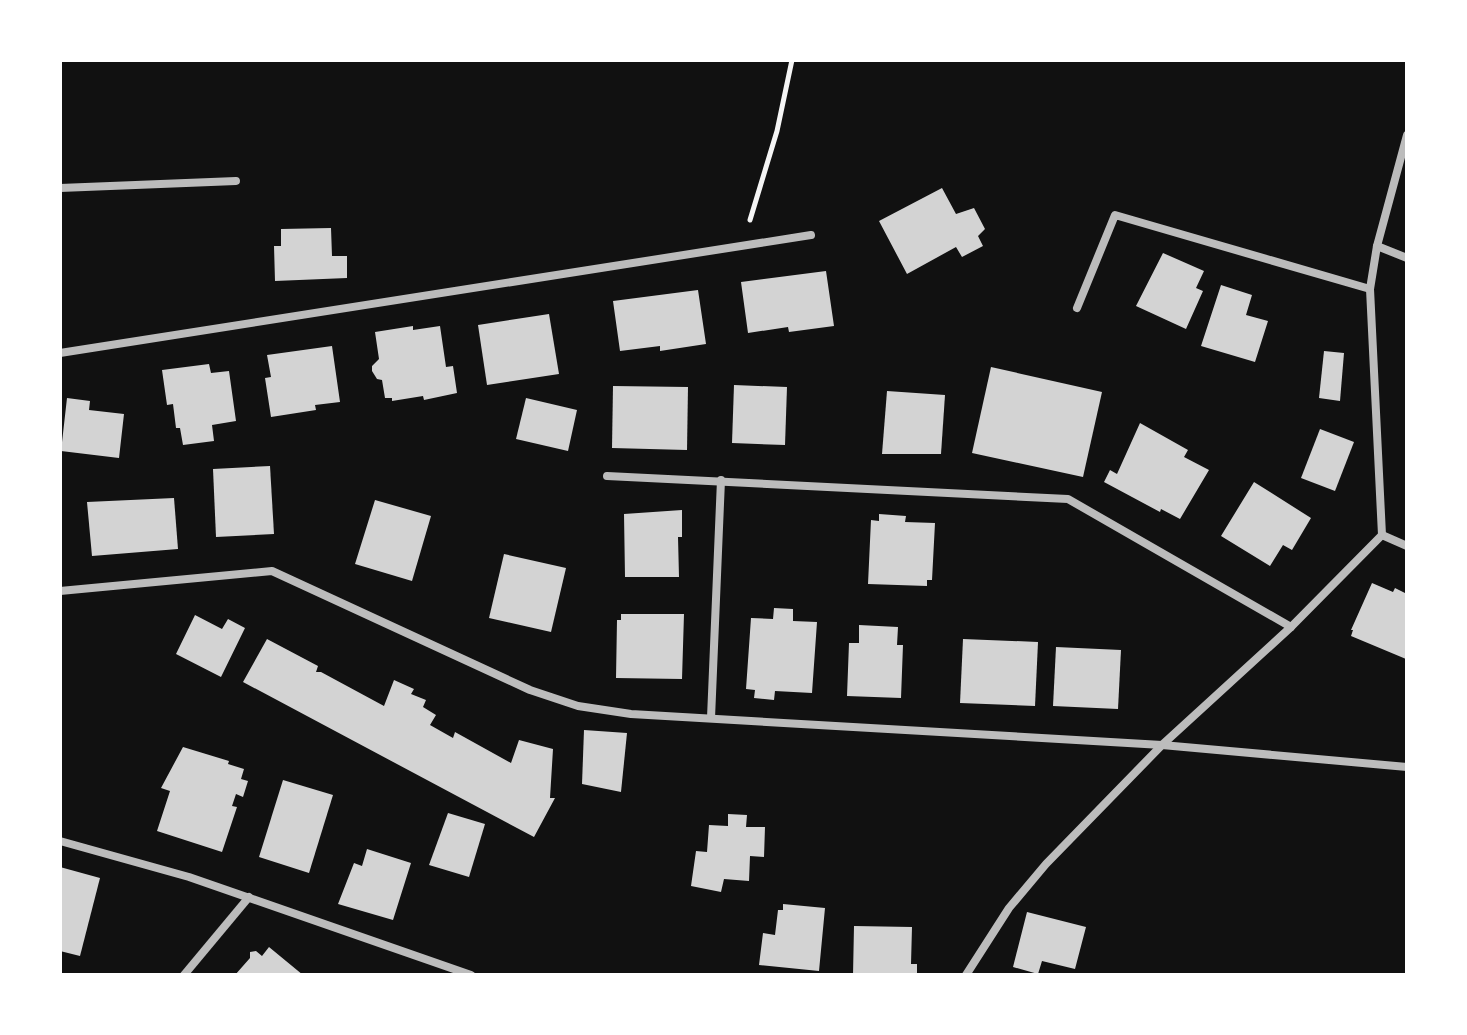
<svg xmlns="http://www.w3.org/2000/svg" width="1467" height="1035" viewBox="0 0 1467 1035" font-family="'Nunito Sans',sans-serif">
	<rect width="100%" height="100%" fill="#111"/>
	<g fill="#d3d3d3">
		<path d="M 942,188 L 956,214 L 974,208 L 985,229 L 978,236 L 983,246 L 962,257 L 956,247 L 907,274 L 879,221 Z"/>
		<path d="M 331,228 L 332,256 L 347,256 L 347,278 L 275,281 L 274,246 L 281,246 L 281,229 Z"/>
		<path d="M 1163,253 L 1204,271 L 1196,288 L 1203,291 L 1186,329 L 1136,306 Z"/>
		<path d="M 826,271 L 834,326 L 789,332 L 788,327 L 748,333 L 741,282 Z"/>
		<path d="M 1221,285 L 1252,295 L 1246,315 L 1268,321 L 1255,362 L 1201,346 Z"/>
		<path d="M 698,290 L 706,344 L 660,351 L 660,346 L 620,351 L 613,301 Z"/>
		<path d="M 549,314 L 559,374 L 487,385 L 478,325 Z"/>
		<path d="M 413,326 L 413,330 L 440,326 L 446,367 L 453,366 L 457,393 L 424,400 L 423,396 L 392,401 L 392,398 L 385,398 L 382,380 L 377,379 L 372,371 L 372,366 L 379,359 L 375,332 Z"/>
		<path d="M 332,346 L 340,402 L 315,405 L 316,410 L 271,417 L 265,378 L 271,377 L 267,355 Z"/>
		<path d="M 1324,351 L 1344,353 L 1340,401 L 1319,398 Z"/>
		<path d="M 209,364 L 211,373 L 229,371 L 236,421 L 212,425 L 214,441 L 183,445 L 180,428 L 176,428 L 173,404 L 167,405 L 162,370 Z"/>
		<path d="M 991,367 L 1102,392 L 1083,477 L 972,453 Z"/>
		<path d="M 734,385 L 787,387 L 785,445 L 732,443 Z"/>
		<path d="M 613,386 L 688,387 L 687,450 L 612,448 Z"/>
		<path d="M 887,391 L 945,395 L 941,454 L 882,454 Z"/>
		<path d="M 67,398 L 90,401 L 89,410 L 124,414 L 119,458 L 61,451 Z"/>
		<path d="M 526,398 L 577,410 L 568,451 L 516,439 Z"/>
		<path d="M 1140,423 L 1188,450 L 1184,457 L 1209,470 L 1180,519 L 1161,509 L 1160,512 L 1104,482 L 1110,470 L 1117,474 Z"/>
		<path d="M 1320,429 L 1354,442 L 1335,491 L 1301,478 Z"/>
		<path d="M 270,466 L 274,534 L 216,537 L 213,469 Z"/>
		<path d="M 1254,482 L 1311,518 L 1292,550 L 1283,545 L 1270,566 L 1221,536 Z"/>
		<path d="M 174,498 L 178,549 L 92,556 L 87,502 Z"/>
		<path d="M 375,500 L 431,516 L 412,581 L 355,564 Z"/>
		<path d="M 682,510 L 682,537 L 678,537 L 679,577 L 625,577 L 624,514 Z"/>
		<path d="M 879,514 L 906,516 L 905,522 L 935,523 L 932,580 L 927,580 L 927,586 L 868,584 L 871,520 L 879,521 Z"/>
		<path d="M 504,554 L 566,568 L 551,632 L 489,618 Z"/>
		<path d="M 1372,583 L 1393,592 L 1395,588 L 1407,594 L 1406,659 L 1351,636 L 1353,630 L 1351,630 Z"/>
		<path d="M 774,608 L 793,609 L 793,621 L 817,622 L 812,693 L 775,691 L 774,700 L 754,698 L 755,690 L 746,689 L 751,618 L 773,619 Z"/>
		<path d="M 621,614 L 684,614 L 682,679 L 616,678 L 617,620 L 621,620 Z"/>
		<path d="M 195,615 L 222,629 L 228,619 L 245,628 L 221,677 L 176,654 Z"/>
		<path d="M 859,625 L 898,627 L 897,645 L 903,645 L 901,698 L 847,696 L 849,643 L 859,643 Z"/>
		<path d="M 267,639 L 318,666 L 316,672 L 321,672 L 384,706 L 394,680 L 414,689 L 411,694 L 426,700 L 423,707 L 436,715 L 430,725 L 453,738 L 455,732 L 511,763 L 519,740 L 553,749 L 550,798 L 555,798 L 534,837 L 243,682 Z"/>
		<path d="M 963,639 L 1038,642 L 1035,706 L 960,703 Z"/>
		<path d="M 1056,647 L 1121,650 L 1118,709 L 1053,706 Z"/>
		<path d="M 584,730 L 627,733 L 621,792 L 582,784 Z"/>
		<path d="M 183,747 L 229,761 L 228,764 L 244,769 L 241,779 L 248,781 L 243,797 L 236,794 L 232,806 L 237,807 L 222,852 L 157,831 L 170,791 L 161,788 Z"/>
		<path d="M 283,780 L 333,795 L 309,873 L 259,857 Z"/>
		<path d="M 448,813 L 485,824 L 469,877 L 429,865 Z"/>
		<path d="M 728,814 L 747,815 L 746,827 L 765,827 L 764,857 L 750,856 L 749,881 L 724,879 L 721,892 L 691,886 L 696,851 L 707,852 L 709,825 L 728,826 Z"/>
		<path d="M 367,849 L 411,863 L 393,920 L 338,904 L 354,863 L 362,866 Z"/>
		<path d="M 60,867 L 100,878 L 80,956 L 60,951 Z"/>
		<path d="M 783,904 L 825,908 L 819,971 L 759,965 L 763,933 L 775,935 L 778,910 L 783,910 Z"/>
		<path d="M 1027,912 L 1086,927 L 1075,969 L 1042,961 L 1038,974 L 1013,967 Z"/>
		<path d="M 854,926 L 912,927 L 911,964 L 917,964 L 917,975 L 853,975 Z"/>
		<path d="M 269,947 L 303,975 L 235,975 L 250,958 L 250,952 L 256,951 L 262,956 Z"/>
	</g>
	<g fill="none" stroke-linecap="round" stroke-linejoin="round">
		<path stroke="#f5f5f5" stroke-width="5" d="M 750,220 L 777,131 L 792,60"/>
		<g stroke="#bcbcbc" stroke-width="8">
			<path d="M 60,188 L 236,181"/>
			<path d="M 1377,246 L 1407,258"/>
			<path d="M 1077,308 L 1115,215 L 1370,289"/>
			<path d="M 60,353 L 811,235"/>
			<path d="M 607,476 L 1068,499 L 1291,627"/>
			<path d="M 1382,535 L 1407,546"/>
			<path d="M 60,591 L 272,571 L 530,690 L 578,706 L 631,714 L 1162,745 L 1407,767"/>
			<path d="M 711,718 L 721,480"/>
			<path d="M 60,841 L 189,877 L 471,975"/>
			<path d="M 184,975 L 249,897"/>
			<path d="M 966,975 L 1009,908 L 1046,864 L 1162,745 L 1291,627 L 1382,535 L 1370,289 L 1377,246 L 1407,135"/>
		</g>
	</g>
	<rect width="1467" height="1035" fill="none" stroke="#ffffff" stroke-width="124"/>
</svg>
